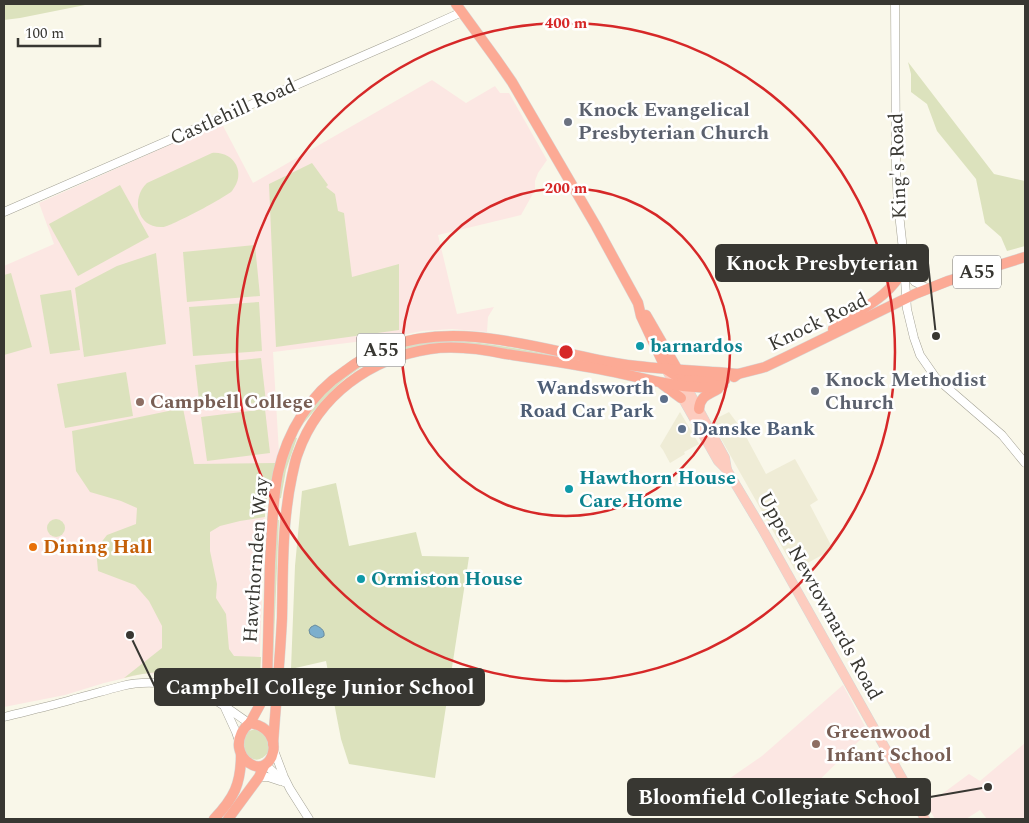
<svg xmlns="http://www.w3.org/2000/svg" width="1029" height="823" viewBox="0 0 1029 823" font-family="Spectral,serif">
	<rect width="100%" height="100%" fill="#f9f7e9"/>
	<g fill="#efecd6">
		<path d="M 680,412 L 699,444 L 684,452 L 685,454 L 670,463 L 663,450 L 660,446 Z"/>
		<path d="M 729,412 L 743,431 L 766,474 L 795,459 L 818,500 L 810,505 L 833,549 L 795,570 L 711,421 Z"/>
	</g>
	<g fill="#fce7e3">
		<path d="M 432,80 L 466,103 L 495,86 L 500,93 L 509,93 L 547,160 L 538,173 L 535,181 L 535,190 L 521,215 L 438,235 L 457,314 L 494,307 L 488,317 L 487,332 L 452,329 L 422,331 L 388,338 L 273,352 L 279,453 L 265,506 L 259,682 L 256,694 L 252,701 L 247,705 L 240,705 L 232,699 L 194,680 L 171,673 L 142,674 L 104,683 L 65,695 L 4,707 L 4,266 L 54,244 L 39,203 L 221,122 L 253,183 Z"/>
		<path d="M 843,685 L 868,732 L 784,815 L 766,798 L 753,811 L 723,783 L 762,756 Z"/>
		<path d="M 1025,743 L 1025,819 L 987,819 L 980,810 L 966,819 L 960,818 L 956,819 L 935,819 L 925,802 L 942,794 L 969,774 L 980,781 Z"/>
	</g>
	<g fill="#dce2bd">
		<path d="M 4,4 L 90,4 L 20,18 L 4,20 Z"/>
		<path d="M 908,62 L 994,174 L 1025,181 L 1025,246 L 1007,251 L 1001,237 L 985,223 L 976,179 L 937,131 L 927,104 L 911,92 L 911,74 Z"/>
		<path d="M 212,153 C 234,151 247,173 232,191 C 226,197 170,227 163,227 C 138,229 130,199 147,183 Z"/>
		<path d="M 312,163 L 328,185 L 326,187 L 335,194 L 338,211 L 344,213 L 352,277 L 399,264 L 399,330 L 276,347 L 269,184 Z"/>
		<path d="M 120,185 L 149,237 L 78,276 L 49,224 Z"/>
		<path d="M 255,245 L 260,296 L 187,302 L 183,252 Z"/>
		<path d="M 156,253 L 166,344 L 84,357 L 75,288 L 117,266 Z"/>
		<path d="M 11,273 L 32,347 L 4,355 L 4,275 Z"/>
		<path d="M 71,290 L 80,350 L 50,354 L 40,295 Z"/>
		<path d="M 259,302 L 262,351 L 193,356 L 189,307 Z"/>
		<path d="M 449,340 C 500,344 550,354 600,365 L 433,344 C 395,349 364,360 336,387 C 323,399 312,414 300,427 L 302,422 L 324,394 L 339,379 L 372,358 L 404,345 Z"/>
		<path d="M 261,358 L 266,402 L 200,409 L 195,365 Z"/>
		<path d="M 126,372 L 133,416 L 65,428 L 57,384 Z"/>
		<path d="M 183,408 L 194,464 L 276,463 L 265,506 L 265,517 L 240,521 L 220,526 L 210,532 L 210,551 L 217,584 L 216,598 L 226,614 L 229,649 L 234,656 L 261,657 C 260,674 261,693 247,705 C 237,705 228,697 219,693 C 204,685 188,676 171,673 C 156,671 139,674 124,678 L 162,648 L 162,626 L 149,601 L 135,585 L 98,571 L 96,549 L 107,535 L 136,524 L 137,508 L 121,501 L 90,492 L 76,471 L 72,431 Z"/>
		<path d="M 265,409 L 270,453 L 207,461 L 201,417 Z"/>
		<path d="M 294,437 L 297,438 L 286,470 L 281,498 L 278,499 L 282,471 Z"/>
		<path d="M 336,483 L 349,546 L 416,532 L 422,556 L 469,557 L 435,778 L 349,764 L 341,739 L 326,661 L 291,669 L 295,566 L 302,491 Z"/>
		<circle cx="56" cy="528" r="9"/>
		<path d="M 276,520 L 279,520 L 272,686 L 271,688 Z"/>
		<path d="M 255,729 L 260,729 L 270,740 L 268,753 C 258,763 253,761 243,752 L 243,738 L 249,731 Z"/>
	</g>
	<path fill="#7cafcd" stroke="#688b9e" d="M 315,625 C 320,627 325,630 324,636 C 319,640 314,637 310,634 L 309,630 L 311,627 Z"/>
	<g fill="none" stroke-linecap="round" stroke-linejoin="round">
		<defs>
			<g id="secondary">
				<path d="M 895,4 L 896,167 L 898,204 L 903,250 L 907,309 L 914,338 L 920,355 L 936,378 L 1002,435 L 1025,463"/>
				<path d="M 4,212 L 411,35 L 462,12"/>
				<path d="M 906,270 L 915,282 L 929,289"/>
				<path d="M 225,708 L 236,732 L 239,741"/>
				<path d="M 4,717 C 27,711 51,706 74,699 C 90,695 106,690 122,686 C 146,680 174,683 197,691 C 216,698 232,712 249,723"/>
				<path d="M 273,748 L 284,777 L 290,789 L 309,819"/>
				<path d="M 266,765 L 284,782"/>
				<path d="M 259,777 L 268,777 L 280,781"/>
			</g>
			<g id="primary">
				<path d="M 666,369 L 718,461 L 727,470 L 764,532 L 925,819"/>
				<path d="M 686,386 L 725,458 L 727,470"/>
			</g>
			<g id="highway">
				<path d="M 456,4 L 496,59 L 512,82 L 596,226 L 638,303 L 641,316 L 666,369 L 678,377 L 698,380 L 725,380"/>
				<path d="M 646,315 L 680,374"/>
				<path d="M 833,329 C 858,310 890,298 904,268"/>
				<path d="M 734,377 L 738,374 L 765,367 L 786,357 L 915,294 L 948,281 L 1025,257"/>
				<path d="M 662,384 L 681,398"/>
				<path d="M 699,409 C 700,396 708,395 718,389"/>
				<path d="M 250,723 L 263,699 L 267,684 C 268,644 269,603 270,563 C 272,533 272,502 278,473 C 287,432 310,394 345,371 C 358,361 372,353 387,347 C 462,319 547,352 621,364 C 660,370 699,370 738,374"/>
				<path d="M 250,723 C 289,729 273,780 249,763 C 243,759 240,753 239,747 C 238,737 243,728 250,723 Z"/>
				<path d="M 273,744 C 276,702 280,660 282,618 C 283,570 282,522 292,476 C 294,468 295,460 298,453 C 318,396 370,358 430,349 C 455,345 482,349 506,354 C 540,359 575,364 609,371 C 637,376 667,386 696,387 C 705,388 714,387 723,385"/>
				<path d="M 214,819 C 234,798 241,784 241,755"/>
				<path d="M 228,819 L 259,777 L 264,766"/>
			</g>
		</defs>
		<use href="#secondary" stroke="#a3a194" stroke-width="9"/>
		<use href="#primary" stroke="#d7d7d6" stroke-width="10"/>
		<use href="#highway" stroke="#d7d7d6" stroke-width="11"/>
		<use href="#secondary" stroke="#fff" stroke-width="8"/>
		<use href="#primary" stroke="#fdccbf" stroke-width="9"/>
		<use href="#highway" stroke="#fcaa95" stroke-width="10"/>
	</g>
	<g fill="none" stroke="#d62828" stroke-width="2.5">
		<circle cx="566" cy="352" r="164"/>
		<circle cx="566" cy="352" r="329"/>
	</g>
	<g fill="#6b7280" stroke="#fff" stroke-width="2">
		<circle cx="568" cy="122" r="5"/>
		<circle cx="815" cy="391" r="5"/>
	</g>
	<g fill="#0f9aa8" stroke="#fff" stroke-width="2">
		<circle cx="640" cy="346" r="5"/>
		<circle cx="569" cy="489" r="5"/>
		<circle cx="361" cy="579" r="5"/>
	</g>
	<g fill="#5c6f8a" stroke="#fff" stroke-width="2">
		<circle cx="664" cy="399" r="5"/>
		<circle cx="682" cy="429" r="5"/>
	</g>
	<g fill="#8d6e63" stroke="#fff" stroke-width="2">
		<circle cx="140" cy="402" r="5"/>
		<circle cx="816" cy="744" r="5"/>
	</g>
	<circle fill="#e8710a" stroke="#fff" stroke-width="2" cx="33" cy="547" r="5"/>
	<g text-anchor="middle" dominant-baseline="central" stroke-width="5" stroke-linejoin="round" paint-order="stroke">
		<g fill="#fff" stroke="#747370" stroke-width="1">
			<rect x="953" y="255.5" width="48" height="33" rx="4"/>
			<rect x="357" y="333.5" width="48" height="33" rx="4"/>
		</g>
		<g font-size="19" font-weight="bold" fill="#383732">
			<text x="977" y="272">A55</text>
			<text x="381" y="350">A55</text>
		</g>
		<g font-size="20" font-weight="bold" fill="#5b616d" stroke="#fff" text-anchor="start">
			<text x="578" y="110">Knock Evangelical<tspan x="578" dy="23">Presbyterian Church</tspan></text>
			<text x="825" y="380">Knock Methodist<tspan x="825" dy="23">Church</tspan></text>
		</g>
		<g font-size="20" fill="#383732" stroke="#fff">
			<text transform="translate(233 112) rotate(-24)">Castlehill Road</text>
			<text transform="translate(898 166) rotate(-92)">King's Road</text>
			<text transform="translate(818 322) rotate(-26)">Knock Road</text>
			<text transform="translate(256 560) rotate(-86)">Hawthornden Way</text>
			<text transform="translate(820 596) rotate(61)">Upper Newtownards Road</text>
		</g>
		<g font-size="20" font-weight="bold" fill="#0d838f" stroke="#fff" text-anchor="start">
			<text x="650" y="346">barnardos</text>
			<text x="579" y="478">Hawthorn House<tspan x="579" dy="23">Care Home</tspan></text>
			<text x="371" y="579">Ormiston House</text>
		</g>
		<g font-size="20" font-weight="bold" fill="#4e5e75" stroke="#fff" text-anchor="end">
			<text x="654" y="388">Wandsworth<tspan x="654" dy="23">Road Car Park</tspan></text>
			<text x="692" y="429" text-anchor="start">Danske Bank</text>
		</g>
		<g font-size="20" font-weight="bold" fill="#785e54" stroke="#fff" text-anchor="start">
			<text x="150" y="402">Campbell College</text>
			<text x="826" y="732">Greenwood<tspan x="826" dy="23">Infant School</tspan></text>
		</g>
		<g font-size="20" font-weight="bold" fill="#c56008" stroke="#fff" text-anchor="start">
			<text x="43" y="547">Dining Hall</text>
		</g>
	</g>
	<circle cx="566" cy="352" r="8" fill="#d62828" stroke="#fff" stroke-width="2.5"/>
	<g font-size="15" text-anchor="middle" font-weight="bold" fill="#d62828" stroke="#fff" stroke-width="5" stroke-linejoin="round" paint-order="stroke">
		<text x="566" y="28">400 m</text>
		<text x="566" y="193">200 m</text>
	</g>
	<path fill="none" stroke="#383732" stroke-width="2" d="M936 336L928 263M130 635L155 687M988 787L930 797"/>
	<g fill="#383732" stroke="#fff" stroke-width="2">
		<circle cx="936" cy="336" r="5"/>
		<circle cx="130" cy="635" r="5"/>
		<circle cx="988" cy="787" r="5"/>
	</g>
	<g fill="#383732" stroke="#383732" stroke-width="2">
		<rect x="716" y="245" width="212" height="36" rx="5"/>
		<rect x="155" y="669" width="329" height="36" rx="5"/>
		<rect x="628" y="779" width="302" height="36" rx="5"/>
	</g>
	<g font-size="21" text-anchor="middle" font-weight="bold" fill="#fff">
		<text x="822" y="270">Knock Presbyterian</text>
		<text x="320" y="694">Campbell College Junior School</text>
		<text x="779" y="804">Bloomfield Collegiate School</text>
	</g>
	<rect width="1029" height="823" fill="none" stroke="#383732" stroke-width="10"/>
	<path d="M18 38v8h82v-8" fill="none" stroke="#383732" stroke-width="2.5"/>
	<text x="25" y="38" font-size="15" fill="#383732" stroke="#ffffff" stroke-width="4" paint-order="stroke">100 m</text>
</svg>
